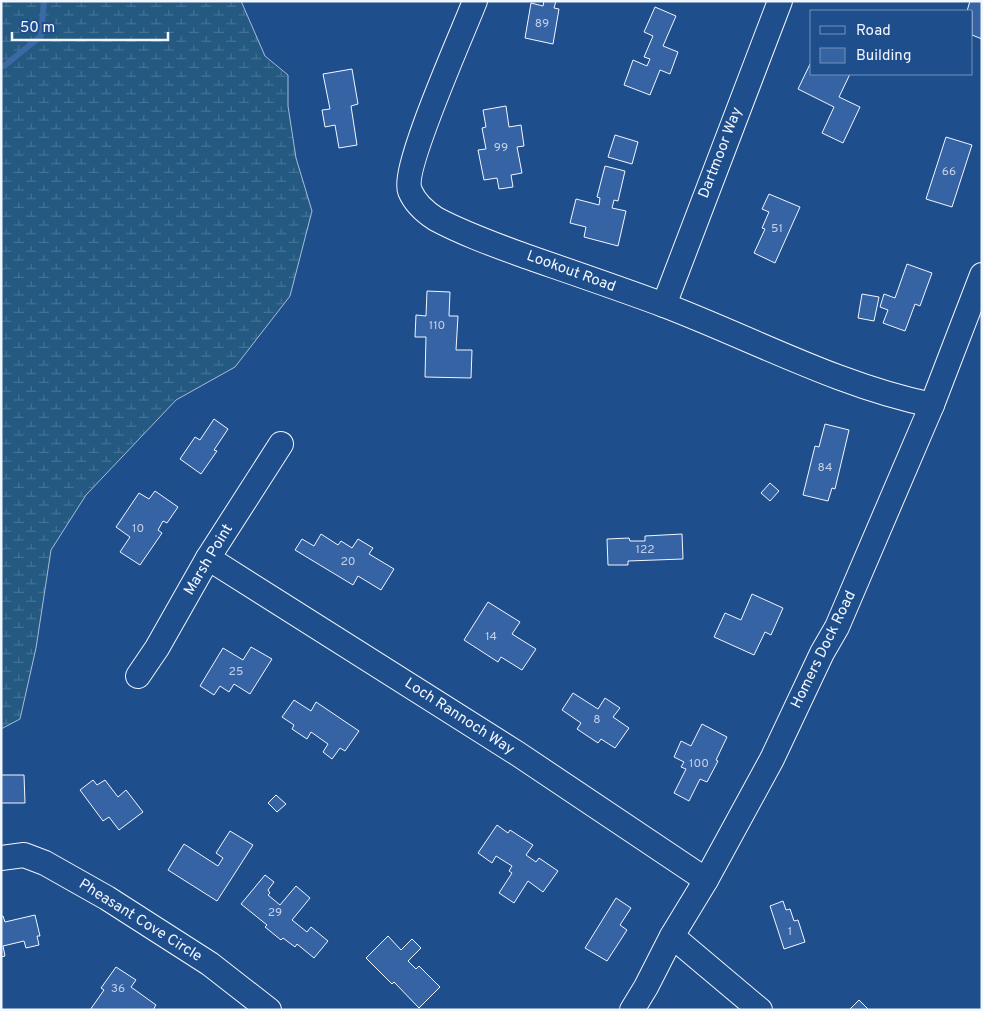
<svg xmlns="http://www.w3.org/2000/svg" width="983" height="1011" viewBox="0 0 983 1011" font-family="Overpass,sans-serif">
	<defs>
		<pattern id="wetland-marsh" width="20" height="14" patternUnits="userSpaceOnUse" patternTransform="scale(1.25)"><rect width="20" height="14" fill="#245a82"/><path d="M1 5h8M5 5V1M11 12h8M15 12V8" fill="none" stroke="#447295"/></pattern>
	</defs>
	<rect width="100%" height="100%" fill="#1f4e8c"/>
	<path fill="url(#wetland-marsh)" stroke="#a8bbd7" d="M 1,1 L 241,1 L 265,56 L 288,75 L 288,106 L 296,158 L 312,211 L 290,296 L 235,367 L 176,400 L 86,495 L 51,550 L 36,648 L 20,719 L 1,729 Z"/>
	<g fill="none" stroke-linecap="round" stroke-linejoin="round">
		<path stroke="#3b69a3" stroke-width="6" d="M 1,65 L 4,66 L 41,36 L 44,1"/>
	</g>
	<g fill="#3563a3" stroke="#f2f6ff">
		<path d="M 544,1 L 556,1 L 554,8 L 559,9 L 553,44 L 525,38 L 531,3 L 543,6 Z"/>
		<path d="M 970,1 L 982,1 L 982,39 L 972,35 L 972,11 L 967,11 Z"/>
		<path d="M 655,7 L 676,16 L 663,46 L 678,52 L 670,74 L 660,70 L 650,95 L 624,85 L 633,60 L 647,66 L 650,59 L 644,57 L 653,36 L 644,32 Z"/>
		<path d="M 812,60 L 812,74 L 850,74 L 839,97 L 860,107 L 843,143 L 822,133 L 834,107 L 798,89 Z"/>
		<path d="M 352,69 L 358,104 L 351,106 L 357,145 L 339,148 L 335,125 L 325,127 L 322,110 L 330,109 L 323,74 Z"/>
		<path d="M 506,106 L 509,127 L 521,125 L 524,146 L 517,147 L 522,173 L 511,175 L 513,187 L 499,189 L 497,178 L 484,180 L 478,150 L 486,149 L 482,128 L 486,127 L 483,110 Z"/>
		<path d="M 615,135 L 638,142 L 632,164 L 608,157 Z"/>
		<path d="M 946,137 L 972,145 L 952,207 L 926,199 Z"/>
		<path d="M 605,166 L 625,171 L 618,201 L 614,200 L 612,208 L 626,211 L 618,246 L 584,237 L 586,227 L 570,223 L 576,199 L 599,205 L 600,198 L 597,197 Z"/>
		<path d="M 769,194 L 800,207 L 775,263 L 754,253 L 765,229 L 762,228 L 769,212 L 762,209 Z"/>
		<path d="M 907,264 L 932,273 L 920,306 L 915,304 L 905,331 L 883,323 L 888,310 L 880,307 L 884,294 L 895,298 Z"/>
		<path d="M 427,291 L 450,292 L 449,316 L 458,316 L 456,350 L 472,350 L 471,378 L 425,377 L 426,337 L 415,337 L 416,315 L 426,316 Z"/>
		<path d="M 862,294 L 879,297 L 874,321 L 858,318 Z"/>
		<path d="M 214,419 L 228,429 L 214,450 L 217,451 L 201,474 L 180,459 L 195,437 L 200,440 Z"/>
		<path d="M 825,424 L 849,430 L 835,489 L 832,488 L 828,501 L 803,495 L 815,446 L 819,447 Z"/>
		<path d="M 770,483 L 779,491 L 770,501 L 761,493 Z"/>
		<path d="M 155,491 L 178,507 L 167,523 L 163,521 L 158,530 L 162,533 L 140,565 L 120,552 L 130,537 L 116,527 L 139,493 L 149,499 Z"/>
		<path d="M 321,534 L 338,545 L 341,541 L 352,548 L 358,539 L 373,548 L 369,554 L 394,569 L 381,590 L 358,576 L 353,585 L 295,550 L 302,539 L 314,546 Z"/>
		<path d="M 682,534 L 683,559 L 628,561 L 628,565 L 608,565 L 607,539 L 629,538 L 630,541 L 645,541 L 645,536 Z"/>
		<path d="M 752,594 L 783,608 L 771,635 L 765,632 L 754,655 L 714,637 L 725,613 L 741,620 Z"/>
		<path d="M 488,602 L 520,622 L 512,634 L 536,649 L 522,670 L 501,657 L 498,662 L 464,640 Z"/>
		<path d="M 251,647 L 272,659 L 250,694 L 234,684 L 229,692 L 220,686 L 214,695 L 200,686 L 223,648 L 243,660 Z"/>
		<path d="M 573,693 L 598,709 L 605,698 L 620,708 L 613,717 L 629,728 L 615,748 L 601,739 L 598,743 L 577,729 L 581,723 L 562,710 Z"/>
		<path d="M 294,700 L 311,711 L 316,702 L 359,731 L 345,751 L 340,748 L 332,759 L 323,752 L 328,744 L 311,732 L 307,739 L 292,729 L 294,725 L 282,717 Z"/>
		<path d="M 702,724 L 727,737 L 716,760 L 718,761 L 707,782 L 700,779 L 689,801 L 674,793 L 686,769 L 681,767 L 684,762 L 674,757 L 681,741 L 691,746 Z"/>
		<path d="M 1,775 L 24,775 L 25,803 L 1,803 Z"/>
		<path d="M 93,780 L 97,785 L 105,780 L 118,797 L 126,790 L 143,812 L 119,830 L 109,817 L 103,821 L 80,790 Z"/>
		<path d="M 276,795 L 286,804 L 277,812 L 268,803 Z"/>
		<path d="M 497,825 L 508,833 L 510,830 L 533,845 L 526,855 L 536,862 L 539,858 L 558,871 L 543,892 L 528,881 L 514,903 L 499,893 L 512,873 L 509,871 L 512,866 L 496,856 L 492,863 L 478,853 Z"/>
		<path d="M 230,831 L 253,845 L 217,901 L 168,870 L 184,844 L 218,866 L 223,858 L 216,853 Z"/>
		<path d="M 265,875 L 274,882 L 268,890 L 270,893 L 268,895 L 280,905 L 296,886 L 310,898 L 292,920 L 307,932 L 311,927 L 328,941 L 314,958 L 297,944 L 295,947 L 283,938 L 281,940 L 265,927 L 267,925 L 241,904 Z"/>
		<path d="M 616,898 L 631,908 L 620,925 L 627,930 L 607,961 L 585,948 Z"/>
		<path d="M 783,901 L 786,910 L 790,909 L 794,921 L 798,920 L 805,942 L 784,949 L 770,906 Z"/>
		<path d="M 35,915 L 40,936 L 37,936 L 39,945 L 26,948 L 24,941 L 3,946 L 5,956 L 1,957 L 1,916 L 3,916 L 5,922 Z"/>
		<path d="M 388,936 L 401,950 L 412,939 L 421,948 L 408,961 L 416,969 L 419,966 L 440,987 L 419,1008 L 394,982 L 392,984 L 366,958 Z"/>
		<path d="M 116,967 L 136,980 L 131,987 L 156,1005 L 153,1010 L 90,1010 L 104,990 L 101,988 Z"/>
		<path d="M 859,1000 L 869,1010 L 849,1010 Z"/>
	</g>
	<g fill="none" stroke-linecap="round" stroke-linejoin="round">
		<defs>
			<g id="minor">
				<path d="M 475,1 C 464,30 401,169 410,191 C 415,203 425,212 436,219 C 464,234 495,245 525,256 C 571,272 618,288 664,305 C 753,339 839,386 932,405"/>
				<path d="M 664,305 L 780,1"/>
				<path d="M 208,558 L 518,754 L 706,880"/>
				<path d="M 138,676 L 157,648 L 208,558 L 281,444"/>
				<path d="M 1,858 L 24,855 L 45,863 L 107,898 L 210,964 L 269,1010"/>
				<path d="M 672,936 L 760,1010"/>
				<path d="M 632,1010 L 646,987 L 672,936 L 706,880 L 772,759 L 822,653 L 837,627 L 932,405 L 982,275"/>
			</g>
		</defs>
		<use href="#minor" stroke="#f2f6ff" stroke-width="26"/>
		<use href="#minor" stroke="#1f4e8c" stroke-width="24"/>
	</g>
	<g text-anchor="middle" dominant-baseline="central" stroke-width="4" stroke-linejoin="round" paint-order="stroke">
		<g font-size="12" fill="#c3d1e8">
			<text x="542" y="24">89</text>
			<text x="501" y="148">99</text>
			<text x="949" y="172">66</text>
			<text x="777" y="229">51</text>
			<text x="437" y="326">110</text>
			<text x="825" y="468">84</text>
			<text x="138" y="529">10</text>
			<text x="645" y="550">122</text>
			<text x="348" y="562">20</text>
			<text x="491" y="637">14</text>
			<text x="236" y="672">25</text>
			<text x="597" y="720">8</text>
			<text x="699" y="764">100</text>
			<text x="275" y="913">29</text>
			<text x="790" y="932">1</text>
			<text x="118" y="989">36</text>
		</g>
		<g font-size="15" fill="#f2f6ff" stroke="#1f4e8c">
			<text transform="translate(721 153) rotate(-69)">Dartmoor Way</text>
			<text transform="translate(571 272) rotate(20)">Lookout Road</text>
			<text transform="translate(209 560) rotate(-59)">Marsh Point</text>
			<text transform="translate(824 650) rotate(-64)">Homers Dock Road</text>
			<text transform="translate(459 717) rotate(33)">Loch Rannoch Way</text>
			<text transform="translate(140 921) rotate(32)">Pheasant Cove Circle</text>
		</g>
	</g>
	<rect width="983" height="1011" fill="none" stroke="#f2f6ff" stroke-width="5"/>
	<rect x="810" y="10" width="162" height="65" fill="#1f4e8c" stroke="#7391ba"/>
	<rect x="820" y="26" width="25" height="8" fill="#1f4e8c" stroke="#7391ba"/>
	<text x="856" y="35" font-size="15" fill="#f2f6ff">Road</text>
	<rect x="820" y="48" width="25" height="15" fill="#3563a3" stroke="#7391ba"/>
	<text x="856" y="60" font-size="15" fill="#f2f6ff">Building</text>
	<path d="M12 32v8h156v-8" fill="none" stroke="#f2f6ff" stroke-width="2.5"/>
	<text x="20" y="32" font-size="15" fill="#f2f6ff" stroke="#1f4e8c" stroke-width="4" paint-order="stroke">50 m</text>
</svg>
